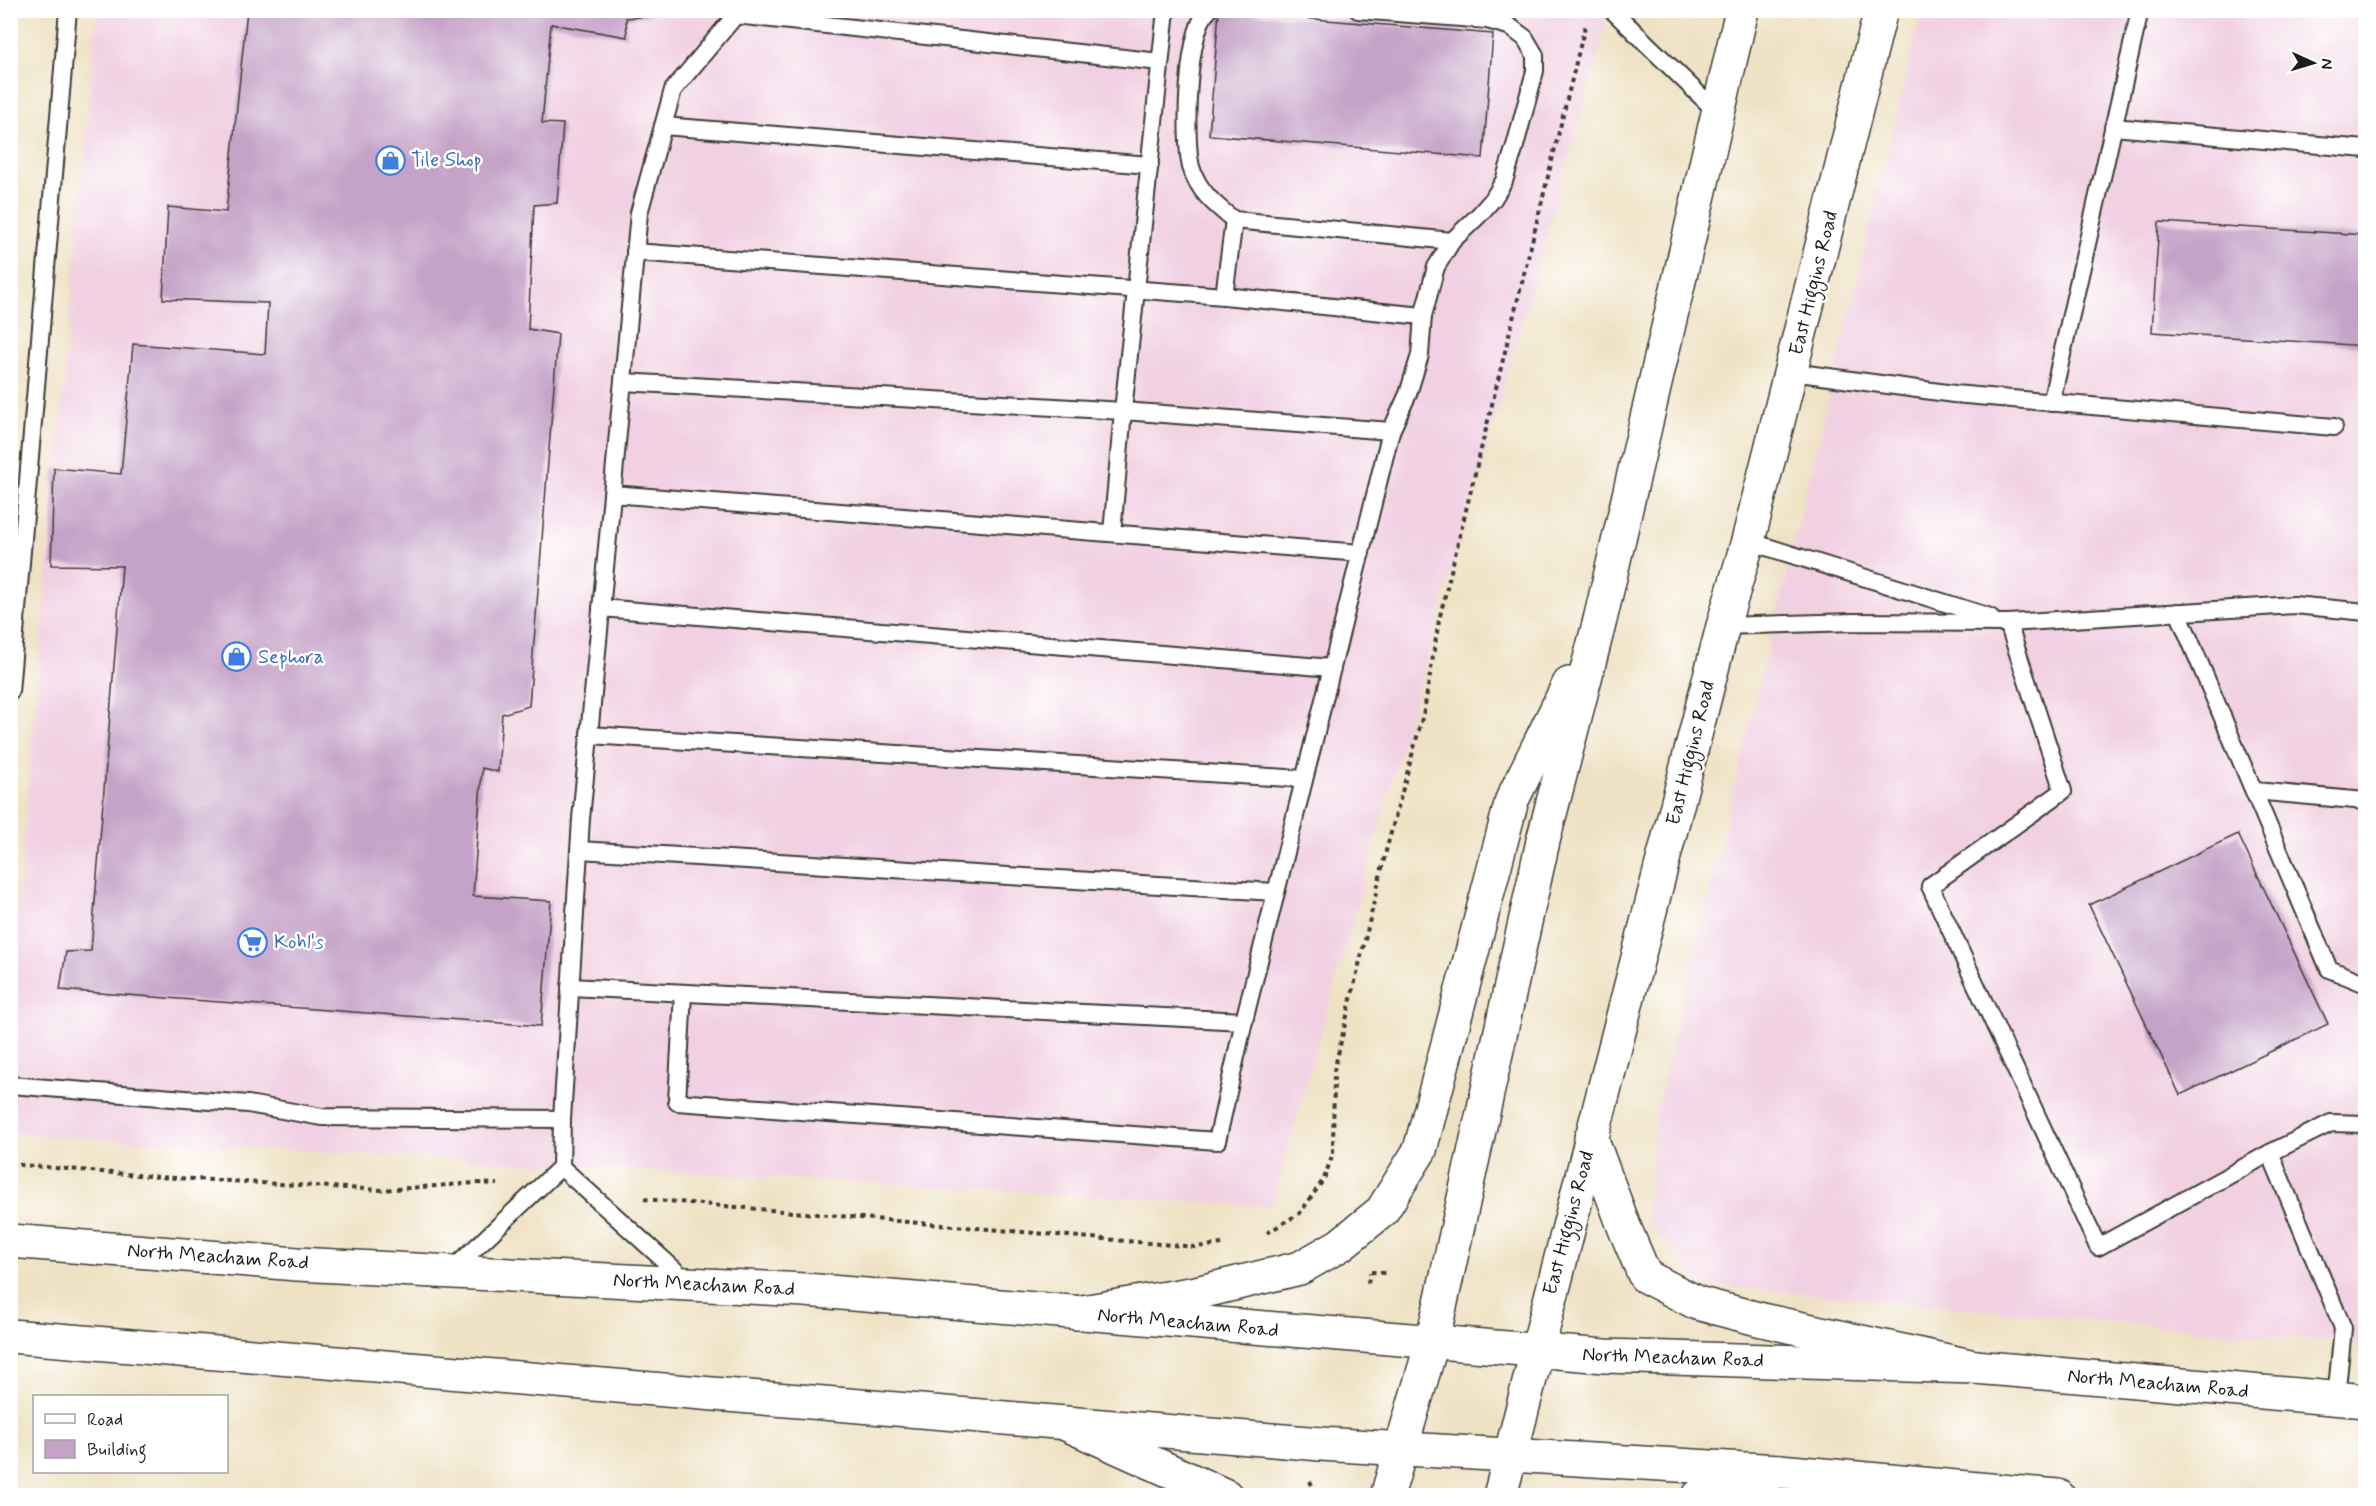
<svg xmlns="http://www.w3.org/2000/svg" width="2376" height="1506" viewBox="0 0 2376 1506" font-family="Mynerve,sans-serif">
	<rect width="100%" height="100%" fill="#fff"/>
	<filter id="ink" filterUnits="userSpaceOnUse"><feTurbulence type="fractalNoise" baseFrequency=".0167" numOctaves="2"/><feDisplacementMap in="SourceGraphic" scale="12" xChannelSelector="R" yChannelSelector="G"/><feConvolveMatrix kernelMatrix="1 2 1 2 8 2 1 2 1" color-interpolation-filters="sRGB"/></filter>
	<filter id="wash" filterUnits="userSpaceOnUse"><feTurbulence type="fractalNoise" baseFrequency=".008" numOctaves="4" result="noise"/><feDisplacementMap in="SourceGraphic" scale="24" xChannelSelector="R" yChannelSelector="G"/><feGaussianBlur stdDeviation="1.35" result="paint"/><feColorMatrix in="noise" values="0 0 0 0 0 0 0 0 0 0 0 0 0 0 0 0 0 1.4 0 .05"/><feComposite in="paint" operator="in"/></filter>
	<g filter="url(#wash)">
		<rect width="100%" height="100%" fill="#efe2c4"/>
		<g fill="#f1d0e2">
			<path d="M 97,11 L 1610,11 L 1272,1206 L 10,1134 L 11,980 Z"/>
			<path d="M 1922,11 L 2365,11 L 2365,1345 L 1702,1284 L 1645,1220 L 1656,1113 Z"/>
		</g>
		<g id="blocks">
			<g fill="#c5a2c7">
				<path d="M 247,10 L 371,10 L 440,16 L 441,10 L 651,10 L 650,16 L 626,18 L 627,37 L 551,24 L 542,123 L 563,124 L 557,203 L 534,205 L 528,329 L 558,334 L 529,706 L 502,714 L 498,772 L 482,768 L 473,896 L 551,901 L 541,1026 L 60,990 L 66,952 L 91,951 L 122,566 L 51,565 L 54,468 L 121,474 L 133,344 L 265,354 L 268,303 L 163,299 L 168,207 L 226,212 Z"/>
				<path d="M 1219,11 L 1493,34 L 1483,158 L 1209,135 Z"/>
				<path d="M 2159,222 L 2366,235 L 2366,346 L 2152,332 Z"/>
				<path d="M 2238,834 L 2328,1024 L 2180,1095 L 2089,905 Z"/>
			</g>
		</g>
	</g>
	<g filter="url(#ink)">
		<use href="#blocks" fill-opacity="0" stroke="#3c3a35" stroke-width="1.5"/>
		<g fill="none" stroke-linecap="round" stroke-linejoin="round">
			<defs>
				<g id="lane">
					<path d="M 1209,10 C 1186,28 1184,139 1191,167 C 1198,191 1215,205 1234,220 L 1452,241"/>
					<path d="M 1358,10 L 1487,20 L 1509,26 L 1525,38 L 1535,55 L 1535,71 L 1515,146 L 1504,181 L 1493,199 L 1479,215 L 1452,241 L 1436,267 L 1423,316 L 1420,355 L 1408,394 L 1391,431"/>
					<path d="M 1612,10 L 1719,114"/>
					<path d="M 736,15 L 1160,62"/>
					<path d="M 663,126 L 1150,165"/>
					<path d="M 2113,127 L 2366,149"/>
					<path d="M 635,252 L 1224,296 L 1234,220"/>
					<path d="M 1224,296 L 1423,316"/>
					<path d="M 1792,372 L 1954,394 L 2334,427"/>
					<path d="M 623,382 L 1123,411 L 1166,10"/>
					<path d="M 2051,403 L 2140,10"/>
					<path d="M 612,494 L 1361,553"/>
					<path d="M 1748,541 L 1990,617"/>
					<path d="M 601,608 L 1332,668"/>
					<path d="M 2178,612 L 2329,969 L 2366,984"/>
					<path d="M 2008,623 L 2063,791 L 1930,886 L 2098,1247 L 2270,1153 L 2331,1123 L 2366,1124"/>
					<path d="M 1723,626 L 1854,622 L 2008,623 L 2294,605 L 2366,612"/>
					<path d="M 10,692 L 68,10"/>
					<path d="M 589,735 L 1304,779"/>
					<path d="M 2255,791 L 2366,801"/>
					<path d="M 579,850 L 1275,892"/>
					<path d="M 570,987 L 1244,1021 L 1391,431 L 1123,411 L 1112,533"/>
					<path d="M 683,993 L 677,1102 L 1217,1141 L 1244,1021"/>
					<path d="M 10,1085 L 248,1104 L 322,1117 L 562,1119"/>
					<path d="M 2270,1153 L 2343,1328 L 2336,1399"/>
					<path d="M 561,1167 L 688,1282"/>
					<path d="M 451,1271 L 561,1167 L 562,1119 L 581,819 L 639,213 L 673,90 L 740,10"/>
				</g>
				<g id="secondary">
					<path d="M 10,1241 L 297,1264 L 805,1290 L 1605,1356 L 1975,1367 L 2366,1401"/>
					<path d="M 10,1336 L 1321,1444 L 1779,1471 L 2058,1496"/>
				</g>
				<g id="primary">
					<path d="M 1591,1138 L 1625,1229 L 1645,1276 L 1697,1303 L 1762,1320 L 1975,1367"/>
					<path d="M 1076,1313 L 1196,1293 L 1300,1268 L 1340,1245 L 1382,1211 L 1420,1150 L 1512,800 L 1569,684"/>
					<path d="M 1064,1423 L 1226,1496"/>
					<path d="M 1387,1496 L 1432,1343 L 1543,841 L 1600,620 L 1742,10"/>
					<path d="M 1500,1496 L 1723,626 L 1748,541 L 1881,10"/>
					<path d="M 1699,1496 L 1779,1471"/>
				</g>
			</defs>
			<use href="#lane" stroke="#3c3a35" stroke-width="20"/>
			<use href="#secondary" stroke="#3c3a35" stroke-width="36"/>
			<use href="#primary" stroke="#3c3a35" stroke-width="36"/>
			<g stroke="#3c3a35" stroke-width="4" stroke-dasharray="4.5 4.5" stroke-linecap="butt">
				<path d="M 10,1164 L 160,1177 L 382,1190 L 476,1183 L 497,1184"/>
				<path d="M 644,1199 L 1195,1247 L 1222,1244"/>
				<path d="M 1267,1233 L 1300,1213 L 1324,1179 L 1333,1153 L 1334,1071 L 1386,851 L 1424,711 L 1439,620 L 1585,26"/>
				<path d="M 1371,1272 L 1385,1273"/>
				<path d="M 1368,1283 L 1370,1273"/>
				<path d="M 1310,1481 L 1315,1492 L 1311,1496"/>
				<path d="M 1315,1492 L 1323,1496"/>
			</g>
			<use href="#lane" stroke="#fff" stroke-width="16"/>
			<use href="#secondary" stroke="#fff" stroke-width="33"/>
			<use href="#primary" stroke="#fff" stroke-width="33"/>
		</g>
	</g>
	<defs>
		<symbol id="shop-ring" viewBox="-11 -11 22 22"><circle r="9.5" fill="#fff" stroke="#3f7fe0" stroke-width="1.5"/><path d="M-5-2.5h2.3a2.7 3.5 0 0 1 5.4 0H5L5.5 6h-11ZM-1.5-2.5h3a1.5 2.3 0 0 0-3 0Z" fill="#3f7fe0"/></symbol>
		<symbol id="supermarket-ring" viewBox="-11 -11 22 22"><circle r="9.5" fill="#fff" stroke="#3f7fe0" stroke-width="1.5"/><path d="M-6-5.5h2.5l.6 2H6L4.5 2H-2.5L-4.4-4H-6ZM-1.5 3.2a1.3 1.3 0 1 0 .1 0ZM3 3.2a1.3 1.3 0 1 0 .1 0Z" fill="#3f7fe0"/></symbol>
	</defs>
	<g fill-rule="evenodd">
		<use href="#shop-ring" x="374" y="144" width="33" height="33"/>
		<use href="#shop-ring" x="220" y="640" width="33" height="33"/>
		<use href="#supermarket-ring" x="236" y="926" width="33" height="33"/>
	</g>
	<g text-anchor="middle" dominant-baseline="central" stroke-width="5" stroke-linejoin="round" paint-order="stroke">
		<g font-size="20" fill="#366cbe" stroke="#fff" text-anchor="start">
			<text x="411" y="160">Tile Shop</text>
			<text x="258" y="657">Sephora</text>
			<text x="274" y="942">Kohl's</text>
		</g>
		<g font-size="20" fill="#1c1c1c" stroke="#fff">
			<text transform="translate(1814 283) rotate(-76)">East Higgins Road</text>
			<text transform="translate(1691 753) rotate(-76)">East Higgins Road</text>
			<text transform="translate(1569 1223) rotate(-75)">East Higgins Road</text>
			<text transform="translate(218 1257) rotate(4)">North Meacham Road</text>
			<text transform="translate(704 1285) rotate(3)">North Meacham Road</text>
			<text transform="translate(1188 1323) rotate(5)">North Meacham Road</text>
			<text transform="translate(1673 1358) rotate(2)">North Meacham Road</text>
			<text transform="translate(2158 1384) rotate(5)">North Meacham Road</text>
		</g>
	</g>
	<rect width="2376" height="1506" fill="none" stroke="#fff" stroke-width="36"/>
	<rect x="33" y="1395" width="195" height="78" fill="#ffffff" stroke="#a4a4a4" stroke-width="1.5"/>
	<rect x="45" y="1414" width="30" height="9" fill="#ffffff" stroke="#a4a4a4" stroke-width="1.5"/>
	<text x="87" y="1425" font-size="18" fill="#1c1c1c">Road</text>
	<rect x="45" y="1440" width="30" height="18" fill="#c5a2c7" stroke="#a4a4a4" stroke-width="1.5"/>
	<text x="87" y="1455" font-size="18" fill="#1c1c1c">Building</text>
	<g transform="translate(2313 63) rotate(94)" stroke="#ffffff" stroke-width="4.5" paint-order="stroke">
	<path d="M0-4.5L10 22L0 15L-10 22Z" fill="#1c1c1c"/>
	<text y="-9" font-size="16" font-weight="bold" text-anchor="middle" fill="#1c1c1c">N</text>
	</g>
</svg>
